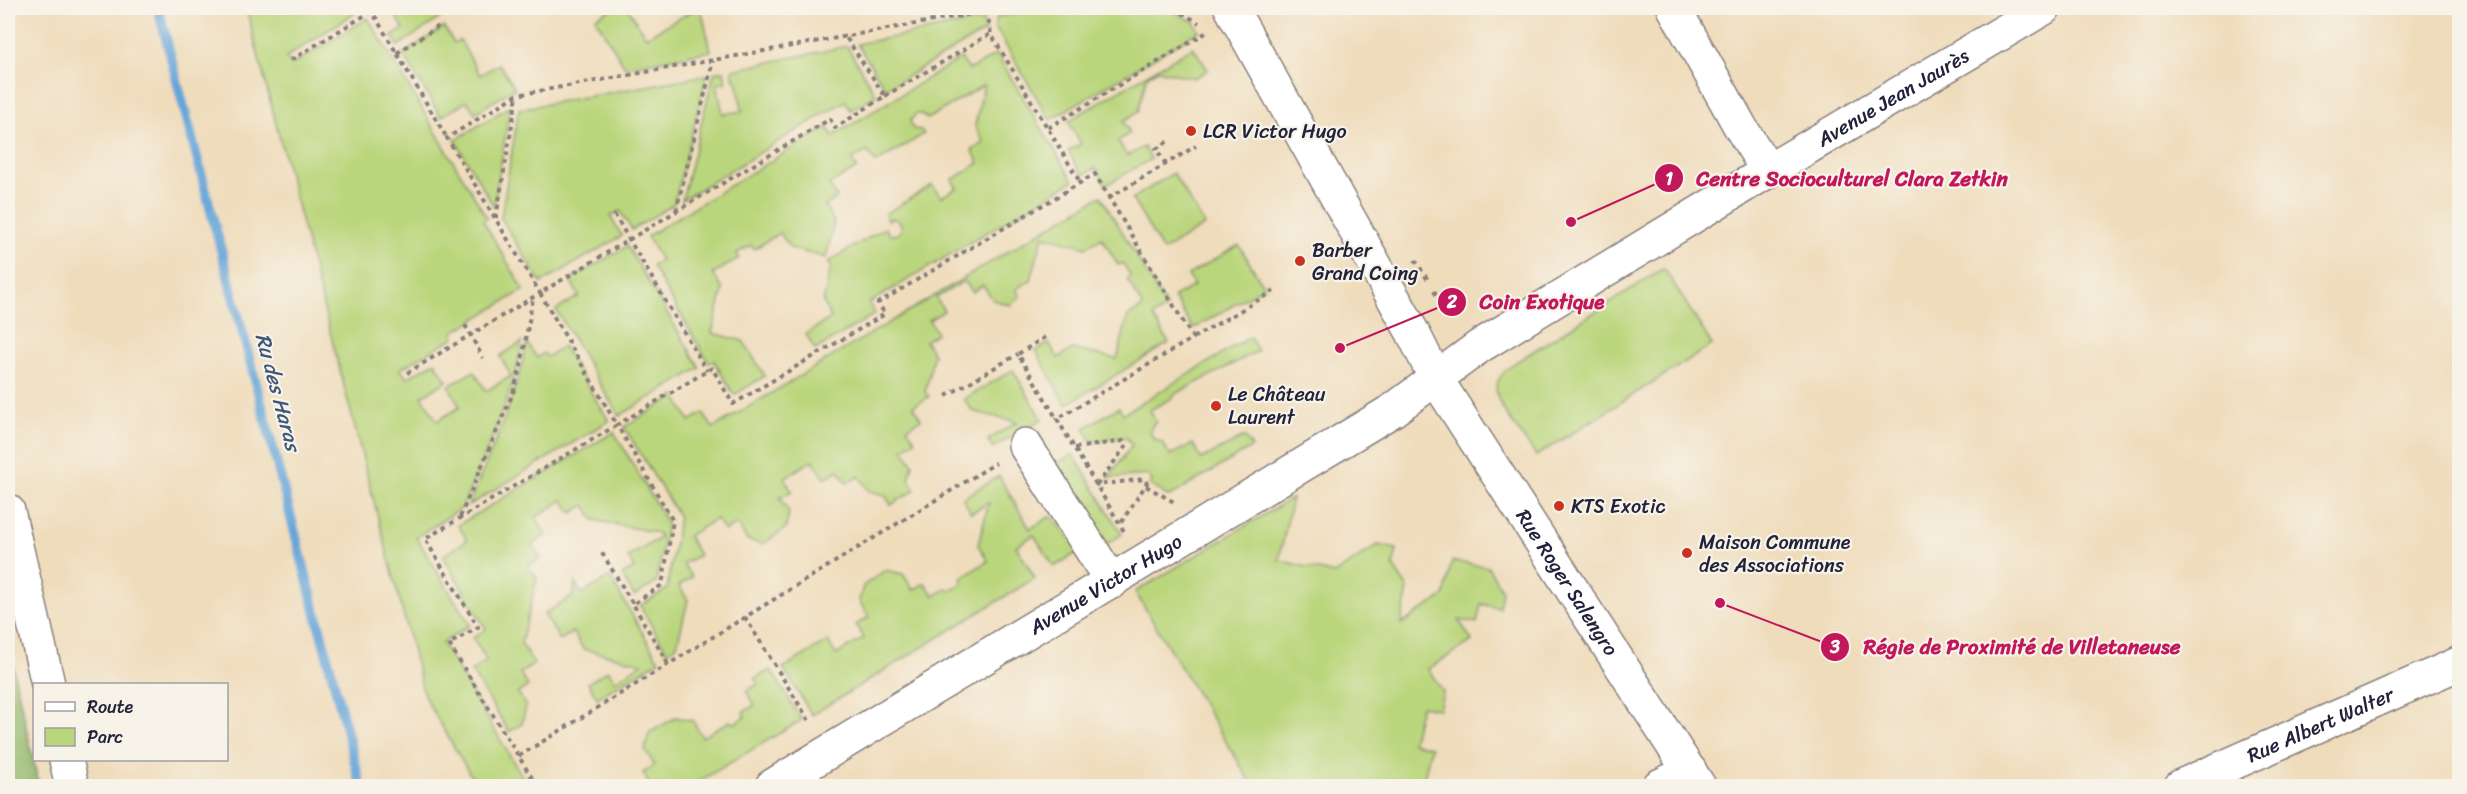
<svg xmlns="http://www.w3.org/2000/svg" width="2467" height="794" viewBox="0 0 2467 794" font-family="Sriracha,sans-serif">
	<rect width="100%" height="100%" fill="#f7f3e8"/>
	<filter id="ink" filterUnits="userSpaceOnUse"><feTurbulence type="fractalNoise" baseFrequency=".0167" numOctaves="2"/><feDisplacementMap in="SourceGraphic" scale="12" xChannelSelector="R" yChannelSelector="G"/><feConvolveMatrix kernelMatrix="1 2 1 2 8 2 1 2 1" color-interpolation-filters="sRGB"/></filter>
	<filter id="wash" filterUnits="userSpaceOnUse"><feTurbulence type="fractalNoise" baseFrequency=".008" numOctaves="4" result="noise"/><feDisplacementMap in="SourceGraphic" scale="24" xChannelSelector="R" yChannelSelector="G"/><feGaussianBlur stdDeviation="1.35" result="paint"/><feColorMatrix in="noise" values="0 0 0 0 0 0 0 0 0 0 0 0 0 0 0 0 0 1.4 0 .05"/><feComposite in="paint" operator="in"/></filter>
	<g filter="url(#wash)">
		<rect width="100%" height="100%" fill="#efdcbb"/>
		<g fill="#bad67c" stroke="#6e7c5c" stroke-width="1.5">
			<path d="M 246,8 L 363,8 L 286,57 L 291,65 L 368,18 L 487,218 L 483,221 L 524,290 L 453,332 L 455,337 L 400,369 L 407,378 L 435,362 L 447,381 L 422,396 L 437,421 L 460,407 L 449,386 L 474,371 L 486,391 L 511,376 L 500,356 L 522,342 L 518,364 L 509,394 L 493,436 L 462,508 L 416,537 L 470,625 L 442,643 L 528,786 L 477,786 L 425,698 Z"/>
			<path d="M 391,8 L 444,8 L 436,12 L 440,18 L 398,46 L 392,36 L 404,29 Z"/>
			<path d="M 613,8 L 628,8 L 646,37 L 697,8 L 701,8 L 711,51 L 625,67 L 595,18 Z"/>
			<path d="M 1050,8 L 1168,8 L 1194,22 L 1199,31 L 1050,120 L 995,27 L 997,17 Z"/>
			<path d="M 983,20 L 985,31 L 886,89 L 857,44 Z"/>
			<path d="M 444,27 L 454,43 L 460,40 L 480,75 L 499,64 L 515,88 L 475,113 L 467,101 L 441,117 L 403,54 Z"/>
			<path d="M 847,46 L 876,95 L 851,110 L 845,101 L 682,200 L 714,73 L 724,71 L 726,82 L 717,84 L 723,114 L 742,111 L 737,80 L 734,80 L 732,70 Z"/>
			<path d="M 1193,47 L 1208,70 L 1194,78 L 1158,70 L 1147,76 L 1138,112 L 1123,121 L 1130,133 L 1118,141 L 1127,156 L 1144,147 L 1151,159 L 1106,185 L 1096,168 L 1082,175 L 1068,151 L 1081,144 L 1068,121 Z"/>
			<path d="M 997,54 L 1073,181 L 869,303 L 875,314 L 815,350 L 806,334 L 831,318 L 823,302 L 831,267 L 828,262 L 885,228 L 890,235 L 898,234 L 902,228 L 900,222 L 893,218 L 888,220 L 885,214 L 932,185 L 941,197 L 957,188 L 952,180 L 979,163 L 972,150 L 984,143 L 975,126 L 984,85 L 927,119 L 922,114 L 916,114 L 910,121 L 913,129 L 921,130 L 924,134 L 876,163 L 867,151 L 852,160 L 857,168 L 829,185 L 837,198 L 825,206 L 834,222 L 826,258 L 790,248 L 780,233 L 754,249 L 751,245 L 737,253 L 739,258 L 713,274 L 723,290 L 712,333 L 743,341 L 765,376 L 734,395 L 714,361 L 709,363 L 652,266 L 661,260 L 647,236 L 827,127 L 833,136 L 961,58 L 969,70 Z"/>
			<path d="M 707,75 L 674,204 L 632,230 L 620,211 L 610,216 L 622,236 L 541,283 L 501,218 L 519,109 Z"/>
			<path d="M 510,106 L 494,207 L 455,140 Z"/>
			<path d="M 1173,173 L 1205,225 L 1163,251 L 1132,199 Z"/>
			<path d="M 1101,196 L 1167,308 L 1153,316 L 1169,343 L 1066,405 L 1036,351 L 1049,343 L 1058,358 L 1072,349 L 1117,359 L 1128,316 L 1143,307 L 1127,279 L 1131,277 L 1123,263 L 1118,265 L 1102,238 L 1086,247 L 1043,236 L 1031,280 L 1016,289 L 1020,297 L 1010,305 L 993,300 L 983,285 L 973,292 L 964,281 L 936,298 L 944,311 L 929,320 L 937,333 L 925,341 L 934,354 L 925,392 L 929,397 L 913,406 L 921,419 L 907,428 L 915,440 L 903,449 L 913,464 L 909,479 L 915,490 L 891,505 L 885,495 L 869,491 L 859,476 L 847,483 L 838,470 L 825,478 L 813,460 L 784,478 L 792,491 L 780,498 L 789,512 L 786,528 L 763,544 L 747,540 L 737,524 L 725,531 L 716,519 L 688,536 L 699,555 L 683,564 L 692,577 L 679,586 L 688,600 L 677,645 L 667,652 L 640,606 L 667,589 L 679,517 L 624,427 L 675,396 L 690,421 L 703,413 L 713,428 Z"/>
			<path d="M 1239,245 L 1264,287 L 1193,329 L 1174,297 L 1194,286 L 1188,275 Z"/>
			<path d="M 627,246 L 700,368 L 619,416 L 556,310 L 579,296 L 570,280 Z"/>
			<path d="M 1664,268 L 1712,345 L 1536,456 C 1528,444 1520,433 1511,421 C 1494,396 1487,382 1516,362 Z"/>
			<path d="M 1250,337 L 1258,351 L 1173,395 L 1174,397 L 1150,410 L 1156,422 L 1153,424 L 1150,432 L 1155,440 L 1162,442 L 1170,455 L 1193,444 L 1201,459 L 1244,437 L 1252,447 L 1169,497 L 1150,485 L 1152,481 L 1148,475 L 1108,478 L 1132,445 L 1126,437 L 1092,442 L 1084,428 L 1119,407 L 1123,414 Z"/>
			<path d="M 527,343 L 537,358 L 544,353 L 547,357 L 563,346 L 609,421 L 468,506 C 491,453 515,400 527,343 Z"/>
			<path d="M 1013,370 L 1042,419 L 993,448 L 988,440 L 1017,422 L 972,411 L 964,399 Z"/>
			<path d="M 614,432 L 667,523 L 656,583 L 634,596 L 622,575 L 634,568 L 628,557 L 660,538 L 658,533 L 594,520 L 585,505 L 572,513 L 563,500 L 536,517 L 546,535 L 532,545 L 541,558 L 528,566 L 537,579 L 521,643 L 534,664 L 520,673 L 528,686 L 518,693 L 526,706 L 522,724 L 509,732 L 471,671 L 487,661 L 473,638 L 486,629 L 443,556 L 467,540 L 458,525 Z"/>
			<path d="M 1073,454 L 1122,534 L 1101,548 L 1051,467 Z"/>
			<path d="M 999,476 L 1030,529 L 1051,516 L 1081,550 L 1054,567 L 1034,535 L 1016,546 L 1035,578 L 812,715 L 783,668 L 828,641 L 836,655 L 864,638 L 856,625 L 869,617 L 859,601 L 863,586 L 885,570 L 903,574 L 913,590 L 925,583 L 934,596 L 947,588 L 950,591 L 963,583 L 961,578 L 988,561 L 978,545 L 989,503 L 971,513 L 963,498 Z"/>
			<path d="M 1292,498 L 1279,560 L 1334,574 L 1378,545 L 1397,549 L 1393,566 L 1408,589 L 1401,624 L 1444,596 L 1452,561 L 1488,567 L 1502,591 L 1499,608 L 1481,604 L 1477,623 L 1459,620 L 1472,641 L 1428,669 L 1443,692 L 1439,709 L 1421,706 L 1412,743 L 1431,747 L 1423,783 L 1440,786 L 1253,786 L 1135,592 Z"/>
			<path d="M 610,577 L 659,661 L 597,698 L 588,683 L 608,670 L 615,681 L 642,663 L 583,649 L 573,632 L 560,640 L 544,614 L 573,596 L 575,583 L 582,594 Z"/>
			<path d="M 771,670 L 802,720 L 691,786 L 650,786 L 643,773 L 654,765 L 645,749 L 649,733 L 676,717 L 693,721 L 702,737 L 730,721 L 733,724 L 745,717 L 743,712 L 755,705 L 746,691 L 758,684 L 755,678 Z"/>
		</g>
		<path fill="#93b76c" stroke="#5a6c54" stroke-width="1.5" d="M 8,645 L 39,786 L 8,786 Z"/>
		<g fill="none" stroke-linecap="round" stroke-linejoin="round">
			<path stroke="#65a5d8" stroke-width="10" d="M 158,8 L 361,786"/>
		</g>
	</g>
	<g filter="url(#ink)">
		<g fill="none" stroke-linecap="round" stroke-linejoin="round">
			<defs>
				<g id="minor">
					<path id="s1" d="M 1231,8 L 1413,333 L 1436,379 L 1699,786"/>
					<path d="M 1674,8 L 1741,128 L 1768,171"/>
					<path d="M 1025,445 L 1112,582"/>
					<path d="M 8,511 L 48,684"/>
					<path d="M 66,760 L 72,786"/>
					<path id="s2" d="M 772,786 L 1393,410 L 1480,346 L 1768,171 L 2044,8"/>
					<path d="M 1659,786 L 1690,771"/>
					<path id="s3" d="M 2181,786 L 2460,663"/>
				</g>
			</defs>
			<use href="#minor" stroke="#887f7b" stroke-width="36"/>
			<g stroke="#887f7b" stroke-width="4" stroke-dasharray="4.5 4.5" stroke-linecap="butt">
				<path d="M 370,8 L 447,138"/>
				<path d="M 1174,8 L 1199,23"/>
				<path d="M 987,11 L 991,34 L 1080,182"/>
				<path d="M 397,53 L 442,24"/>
				<path d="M 291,60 L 377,8"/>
				<path d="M 885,96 L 990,34"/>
				<path d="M 1048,128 L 1207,32"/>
				<path d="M 1166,164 L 1156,149 L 1170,140"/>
				<path d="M 1109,198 L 1196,146"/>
				<path d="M 676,211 L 713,61"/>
				<path d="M 614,214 L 707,371"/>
				<path d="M 496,218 L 517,96"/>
				<path d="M 1415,260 L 1428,280"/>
				<path d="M 1434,291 L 1452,321"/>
				<path d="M 465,325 L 483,358"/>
				<path d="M 1045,337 L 1018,354 L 1057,419"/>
				<path d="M 1193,338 L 1274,291"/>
				<path d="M 407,373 L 540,293 L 447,138 L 517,95 L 1005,8"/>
				<path d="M 946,396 L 1018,354"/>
				<path d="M 1075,448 L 1123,441 L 1126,446 L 1097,485 L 1144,479 L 1147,483 L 1120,524"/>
				<path d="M 1146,486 L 1174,502"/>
				<path d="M 460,517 L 513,393 L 521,366 L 533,298"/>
				<path d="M 602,553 L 633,604"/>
				<path d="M 745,617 L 811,724"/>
				<path d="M 668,664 L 633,604 L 662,585 L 673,521 L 617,425 L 712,368 L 733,404 L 885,314 L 878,303 L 1095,174 L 1193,338 L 1057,419 L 1125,533"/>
				<path d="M 519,756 L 996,463"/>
				<path d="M 537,786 L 449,644 L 478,627 L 425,539 L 617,425 L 540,293 L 830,119 L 835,128 L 885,96 L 845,36"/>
			</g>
			<use href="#minor" stroke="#fff" stroke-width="33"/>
		</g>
	</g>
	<g fill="#c8321e" stroke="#f7f3e8" stroke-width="2">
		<circle cx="1191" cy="131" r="6"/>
		<circle cx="1300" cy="261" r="6"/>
		<circle cx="1216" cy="406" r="6"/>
		<circle cx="1559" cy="506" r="6"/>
		<circle cx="1687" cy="553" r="6"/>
	</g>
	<g text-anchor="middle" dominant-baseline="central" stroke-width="4.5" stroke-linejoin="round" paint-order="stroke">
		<g font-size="20" fill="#22223b" stroke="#f7f3e8">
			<text stroke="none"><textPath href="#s2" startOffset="1316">Avenue Jean Jaurès</textPath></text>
			<text stroke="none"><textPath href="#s1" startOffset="666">Rue Roger Salengro</textPath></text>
			<text stroke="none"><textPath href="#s2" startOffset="390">Avenue Victor Hugo</textPath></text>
			<text stroke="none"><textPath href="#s3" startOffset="152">Rue Albert Walter</textPath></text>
		</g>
		<g font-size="20" fill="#22223b" stroke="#f7f3e8" text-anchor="start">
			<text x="1203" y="131">LCR Victor Hugo</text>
			<text x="1312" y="250">Barber<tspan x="1312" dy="23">Grand Coing</tspan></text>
			<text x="1228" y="394">Le Château<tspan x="1228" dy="23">Laurent</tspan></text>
			<text x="1571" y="506">KTS Exotic</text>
			<text x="1699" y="542">Maison Commune<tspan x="1699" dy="23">des Associations</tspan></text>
		</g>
		<g font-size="21" font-style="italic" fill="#3d567a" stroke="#f7f3e8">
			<text transform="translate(278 392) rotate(75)">Ru des Haras</text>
		</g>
	</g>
	<path fill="none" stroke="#c2185b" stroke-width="2" d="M1571 222L1669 178M1340 348L1452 302M1720 603L1835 647"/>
	<g fill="#c2185b" stroke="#f7f3e8" stroke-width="2">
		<circle cx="1571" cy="222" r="6"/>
		<circle cx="1340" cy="348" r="6"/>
		<circle cx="1720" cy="603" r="6"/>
		<circle cx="1669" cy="178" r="15"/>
		<circle cx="1452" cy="302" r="15"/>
		<circle cx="1835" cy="647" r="15"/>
	</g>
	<g font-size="18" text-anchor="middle" font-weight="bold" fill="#fff">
		<text x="1669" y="185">1</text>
		<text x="1452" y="308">2</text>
		<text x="1835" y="653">3</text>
	</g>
	<g font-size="21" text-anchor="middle" font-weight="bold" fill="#c2185b" stroke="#f7f3e8" stroke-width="4.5" stroke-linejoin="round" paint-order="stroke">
		<text x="1852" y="186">Centre Socioculturel Clara Zetkin</text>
		<text x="1542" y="309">Coin Exotique</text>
		<text x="2022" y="654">Régie de Proximité de Villetaneuse</text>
	</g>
	<rect width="2467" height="794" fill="none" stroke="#f7f3e8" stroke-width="30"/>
	<rect x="33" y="683" width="195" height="78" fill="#f7f3e8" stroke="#a29fa3" stroke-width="1.5"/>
	<rect x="45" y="702" width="30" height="9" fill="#ffffff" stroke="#a29fa3" stroke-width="1.5"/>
	<text x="87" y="713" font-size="18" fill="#22223b">Route</text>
	<rect x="45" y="728" width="30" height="18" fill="#bad67c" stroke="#a29fa3" stroke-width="1.5"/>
	<text x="87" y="743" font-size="18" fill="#22223b">Parc</text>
</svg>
